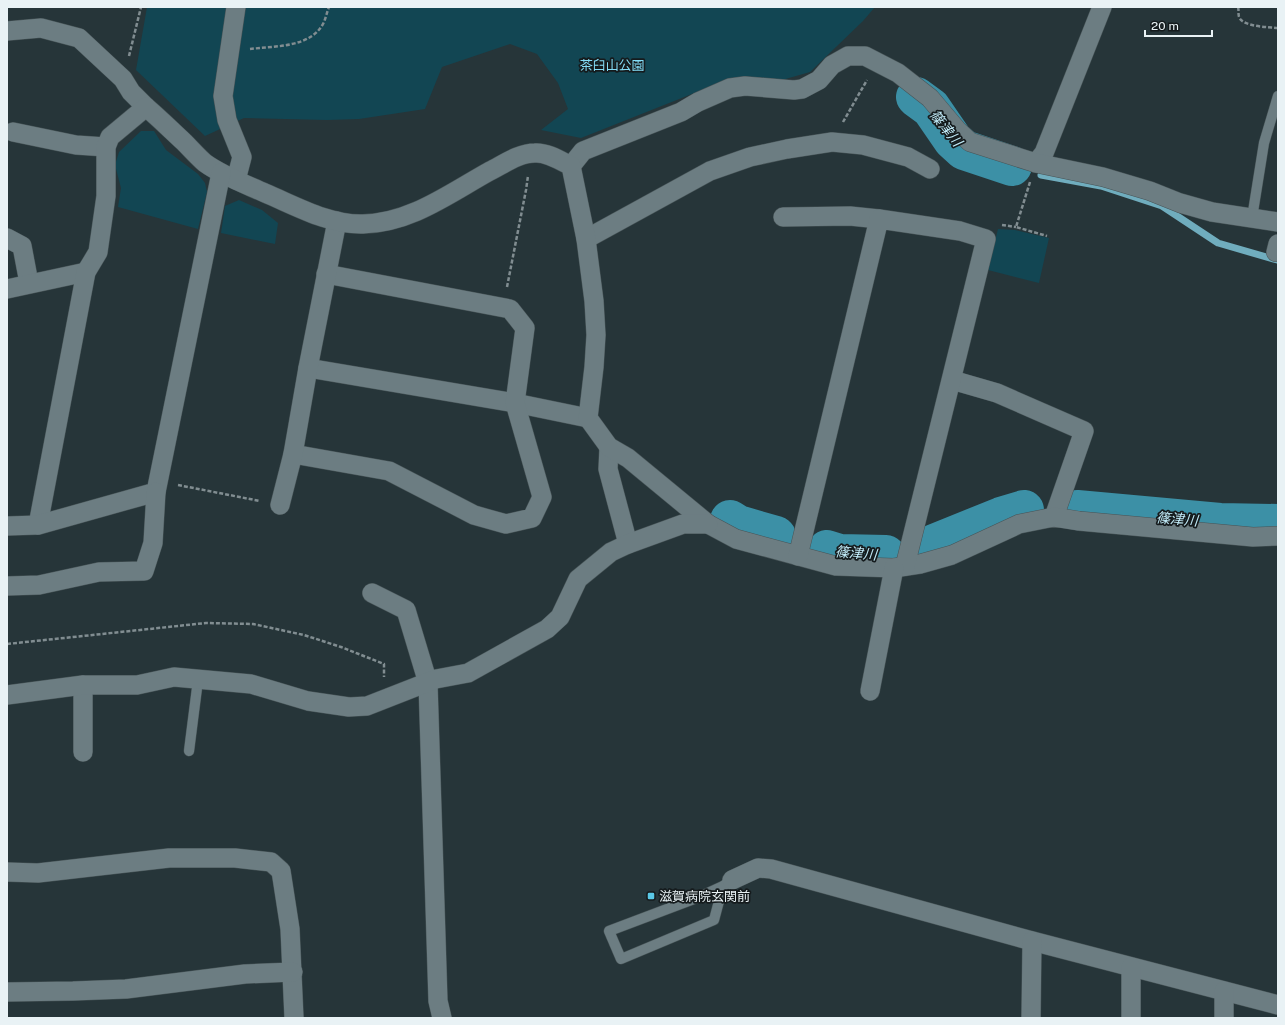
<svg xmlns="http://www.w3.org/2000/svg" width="1285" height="1025" viewBox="0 0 1285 1025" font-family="'Public Sans','Noto Sans JP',sans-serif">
	<rect width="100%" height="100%" fill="#263539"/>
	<g fill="#124653">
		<path d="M 147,7 L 875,7 L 863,21 L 810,72 L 782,80 L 727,80 L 581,138 L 541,130 L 568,109 L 558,83 L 537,54 L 510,44 L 442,67 L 425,109 L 359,119 L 327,120 L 244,118 L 205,136 L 136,70 Z"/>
		<path d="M 141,131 L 154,131 L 166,150 L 198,174 L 205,183 L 207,192 L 198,229 L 118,207 L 121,188 L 115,165 L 119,152 Z"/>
		<path d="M 239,200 L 262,210 L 278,223 L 275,244 L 221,233 L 225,206 Z"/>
		<path d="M 998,229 L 1015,230 L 1049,238 L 1039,283 L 988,270 Z"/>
	</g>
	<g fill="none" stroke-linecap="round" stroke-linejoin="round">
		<path stroke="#70adbe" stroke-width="7" d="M 1041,175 L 1101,186 L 1162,206 L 1218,243 L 1277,260"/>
		<g stroke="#3c90a6" stroke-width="40">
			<path d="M 916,97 L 931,108 L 953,140 L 964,150 L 1012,166"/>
			<path d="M 1077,510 L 1220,523 L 1278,524"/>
			<path d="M 730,520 L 738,525 L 776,536"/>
			<path d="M 934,544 L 1001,517 L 1024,510"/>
			<path d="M 827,550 L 840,554 L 886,555"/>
		</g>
		<defs>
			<g id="service">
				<path d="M 1252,218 L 1264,143 L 1278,96"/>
				<path d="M 189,751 L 198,680"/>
				<path d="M 723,886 L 699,897 L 609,931 L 621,959 L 714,920 L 723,886 L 732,880"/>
			</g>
			<g id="minor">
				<path d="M 236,7 L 223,96 L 227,120 L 242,157 L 236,180"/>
				<path d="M 7,31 L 41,28 L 79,38 L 123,79 L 131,92 L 146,107"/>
				<path d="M 13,132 L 76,145 L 106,147"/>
				<path d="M 1036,163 L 1044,153 L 1102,7"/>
				<path d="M 571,166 L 583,151 L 681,112 L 698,102 L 730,88 L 745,86 L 794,90 L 802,89 L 819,80 L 832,65 L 848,56 L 865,56 L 898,73 L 930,98 L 957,130 L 970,142 L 1036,163 L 1103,177 L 1150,191 L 1180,203 L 1212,212 L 1278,222"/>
				<path d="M 783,217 L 850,216 L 879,219"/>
				<path d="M 7,238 L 22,246 L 29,283"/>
				<path d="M 586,239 L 710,171 L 750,157 L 787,149 L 832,142 L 863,145 L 908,157 L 930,169"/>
				<path d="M 1276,252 L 1278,244"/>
				<path d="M 7,289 L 86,272"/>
				<path d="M 308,368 L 515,403 L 588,418"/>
				<path d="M 952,380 L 997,393 L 1084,431 L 1054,517"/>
				<path d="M 609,447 L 608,469 L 628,544"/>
				<path d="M 293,454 L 389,471 L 474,515 L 506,524 L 532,518 L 542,497 L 515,403 L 525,328 L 510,309 L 326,274"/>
				<path d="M 280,505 L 293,454 L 308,368 L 337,221"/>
				<path d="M 38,525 L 86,272 L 98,252 L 106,196 L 106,147 L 110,137 L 146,107 C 159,118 171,130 184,142 C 191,149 198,157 205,163 C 223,176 245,184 265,193 C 296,206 329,225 363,224 C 411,223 450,193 490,171 C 504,164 519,153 535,153 C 547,152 561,161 571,166 L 586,239 L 594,301 L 596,335 L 594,367 L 588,418 L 609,447 L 628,458 L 708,524 L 736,539 L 836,566 L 894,568 L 920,564 L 952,555 L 1019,524 L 1054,517 L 1079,521 L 1253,537 L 1278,536"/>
				<path d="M 7,526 L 38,525 L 156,492 L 221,173"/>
				<path d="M 798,556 L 879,219 L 960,231 L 986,239 L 905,566"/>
				<path d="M 7,586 L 39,585 L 99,572 L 144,571 L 153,543 L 156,492"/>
				<path d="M 372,593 L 406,610 L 428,683 L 438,1001 L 442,1018"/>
				<path d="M 83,685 L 83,752"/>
				<path d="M 870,691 L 894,568"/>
				<path d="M 7,695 L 83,685 L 137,685 L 174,677 L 251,684 L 308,701 L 349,707 L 367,706 L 436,679 L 468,673 L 547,629 L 560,617 L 578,579 L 611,552 L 628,544 L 683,524 L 708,524"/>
				<path d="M 7,872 L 38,873 L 169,858 L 235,858 L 271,862 L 281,871 L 290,929 L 294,1018"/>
				<path d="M 732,880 L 758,868 L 771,869 L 1032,941 L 1278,1005"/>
				<path d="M 7,992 L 73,991 L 126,989 L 245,974 L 293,972"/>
				<path d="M 1031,1018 L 1032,941"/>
				<path d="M 1131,1018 L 1131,967"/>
				<path d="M 1224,1018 L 1224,991"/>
			</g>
		</defs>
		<use href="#service" stroke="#475457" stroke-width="11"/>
		<use href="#minor" stroke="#475457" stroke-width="20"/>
		<g stroke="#818d91" stroke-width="2.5" stroke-dasharray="4 2" stroke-linecap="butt">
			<path d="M 1238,7 C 1239,10 1238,14 1239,17 C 1243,27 1268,27 1278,28"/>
			<path d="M 250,49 C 274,46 312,48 324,22 C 326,17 327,12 329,7"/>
			<path d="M 129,56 L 141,7"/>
			<path d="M 843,122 L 867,80"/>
			<path d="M 1030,182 L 1016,227 L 1047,236"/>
			<path d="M 1002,225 L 1016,227"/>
			<path d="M 507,287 L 526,190 L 528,176"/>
			<path d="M 178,485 L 260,501"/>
			<path d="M 7,644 L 206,623 L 253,624 L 304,635 L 341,647 L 384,664 L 384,677"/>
		</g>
		<use href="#service" stroke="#6c7d82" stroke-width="10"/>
		<use href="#minor" stroke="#6c7d82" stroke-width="19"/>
	</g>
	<rect fill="#5ac8e6" stroke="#151b1d" stroke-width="1.5" x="647" y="892" width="8" height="8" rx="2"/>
	<g text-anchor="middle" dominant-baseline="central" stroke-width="3.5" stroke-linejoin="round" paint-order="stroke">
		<g font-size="13" fill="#84ddf7" stroke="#151b1d">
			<text x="612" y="65">茶臼山公園</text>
		</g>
		<g font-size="13" fill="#e9f2f5" stroke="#151b1d" text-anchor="start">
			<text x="659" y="896">滋賀病院玄関前</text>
		</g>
		<g font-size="14" font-style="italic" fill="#c0e9f6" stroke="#151b1d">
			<text transform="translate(946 128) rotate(51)">篠津川</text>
			<text transform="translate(1177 519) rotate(5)">篠津川</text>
			<text transform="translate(856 553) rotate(5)">篠津川</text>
		</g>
	</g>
	<rect width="1285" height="1025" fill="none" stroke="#e9f2f5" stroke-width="16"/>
	<path d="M1145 30v6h67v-6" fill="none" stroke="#e9f2f5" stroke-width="2"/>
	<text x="1151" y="30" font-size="12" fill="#e9f2f5" stroke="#151b1d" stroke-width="3" paint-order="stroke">20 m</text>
</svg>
